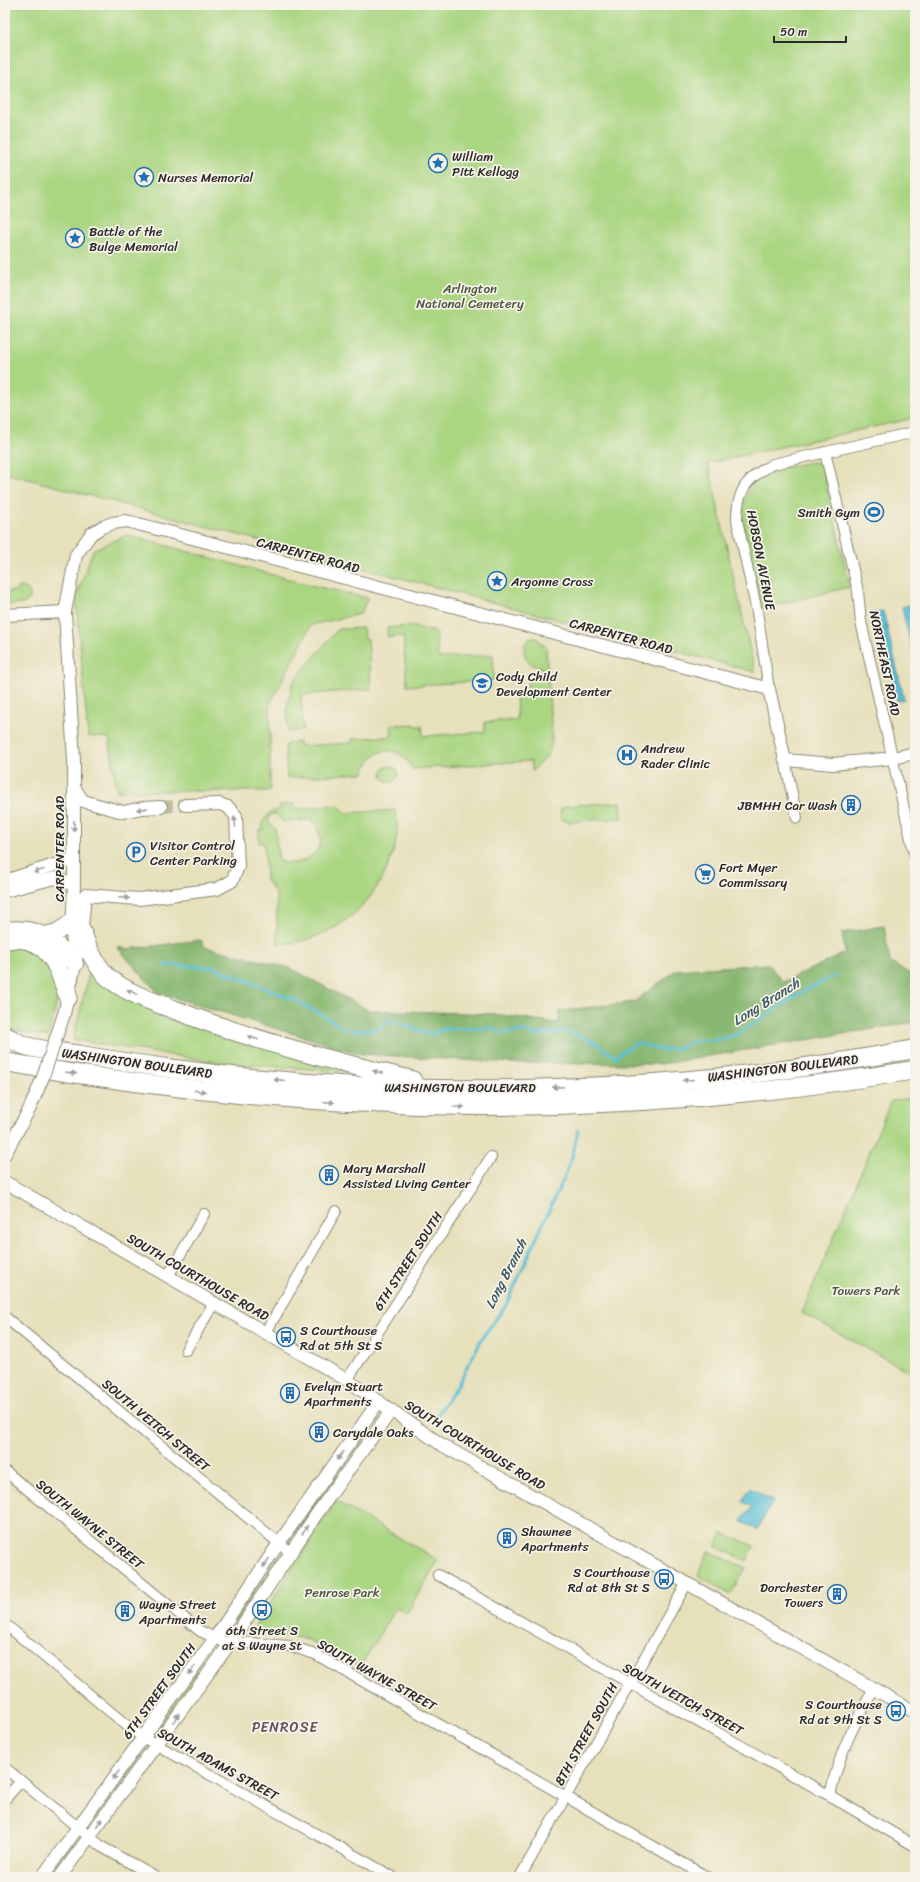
<svg xmlns="http://www.w3.org/2000/svg" width="920" height="1882" viewBox="0 0 920 1882" font-family="Sriracha,sans-serif">
	<rect width="100%" height="100%" fill="#f7f3e8"/>
	<filter id="ink" filterUnits="userSpaceOnUse"><feTurbulence type="fractalNoise" baseFrequency=".025" numOctaves="2"/><feDisplacementMap in="SourceGraphic" scale="8" xChannelSelector="R" yChannelSelector="G"/><feConvolveMatrix kernelMatrix="1 2 1 2 8 2 1 2 1" color-interpolation-filters="sRGB"/></filter>
	<filter id="wash" filterUnits="userSpaceOnUse"><feTurbulence type="fractalNoise" baseFrequency=".012" numOctaves="4" result="noise"/><feDisplacementMap in="SourceGraphic" scale="16" xChannelSelector="R" yChannelSelector="G"/><feGaussianBlur stdDeviation="0.9" result="paint"/><feColorMatrix in="noise" values="0 0 0 0 0 0 0 0 0 0 0 0 0 0 0 0 0 1.4 0 .05"/><feComposite in="paint" operator="in"/></filter>
	<g filter="url(#wash)">
		<rect width="100%" height="100%" fill="#e6e0bb"/>
		<g fill="#aad682" stroke="#6a8056" fill-rule="evenodd">
			<path d="M 5,5 L 915,5 L 915,418 L 708,463 L 755,672 L 5,473 Z"/>
			<path d="M 811,462 L 819,463 L 823,469 L 850,587 L 762,608 C 757,586 739,524 743,505 C 745,495 751,486 758,479 C 771,468 794,466 811,462 Z"/>
			<path d="M 127,535 L 310,585 L 368,598 L 360,614 L 311,625 L 270,704 L 270,791 L 117,791 L 109,738 L 88,736 L 76,597 L 93,550 Z"/>
			<path d="M 18,587 C 26,586 33,592 29,600 L 23,604 L 5,605 L 5,592 L 16,591 Z"/>
			<path d="M 412,626 L 436,632 L 438,658 L 493,655 L 494,680 L 407,686 L 403,636 L 388,637 L 387,628 Z"/>
			<path d="M 363,628 L 365,639 L 368,639 L 371,689 L 301,695 L 303,730 L 288,731 L 287,706 L 293,682 L 338,629 Z"/>
			<path d="M 530,638 L 536,638 L 546,647 L 552,741 L 548,755 L 532,771 L 531,761 L 412,769 C 400,743 372,745 364,773 L 287,778 L 285,746 L 288,743 L 299,742 L 299,746 L 352,743 L 352,739 L 392,736 L 391,725 L 414,724 L 415,726 L 422,726 L 423,736 L 485,732 L 485,722 L 517,720 L 516,692 L 527,691 C 527,679 531,676 542,674 L 542,667 C 525,667 518,649 530,638 Z"/>
			<circle cx="390" cy="774" r="8"/>
			<path d="M 621,802 L 622,818 L 568,822 L 563,820 L 560,817 L 561,809 L 565,806 Z"/>
			<path d="M 294,804 L 295,809 L 337,805 L 347,813 L 395,810 C 396,818 398,826 397,834 C 396,844 392,855 389,864 C 370,910 329,942 278,944 L 276,894 L 266,880 L 264,843 L 259,843 L 259,830 L 263,829 C 262,817 269,811 281,809 L 280,805 ZM 273,814 L 277,815 L 282,821 L 311,820 C 335,845 307,870 279,861 L 275,829 L 268,821 L 269,817 Z"/>
			<path d="M 5,947 L 35,947 L 60,988 L 48,1037 L 5,1028 Z"/>
			<path d="M 90,957 L 101,977 L 353,1072 L 223,1063 L 73,1040 L 88,978 Z"/>
			<path d="M 915,1097 L 915,1375 L 802,1313 L 891,1101 Z"/>
			<path d="M 375,1416 L 378,1421 L 354,1453 L 352,1454 L 349,1452 Z"/>
			<path d="M 333,1475 L 336,1477 L 335,1480 L 298,1533 L 295,1534 L 293,1532 Z"/>
			<path d="M 336,1501 L 438,1560 L 407,1613 L 396,1607 L 360,1667 L 309,1640 L 296,1637 L 259,1634 L 255,1626 Z"/>
			<path d="M 722,1533 L 754,1546 L 747,1561 L 716,1547 Z"/>
			<path d="M 708,1551 L 746,1568 L 731,1594 L 698,1575 Z"/>
			<path d="M 276,1558 L 278,1560 L 279,1563 L 237,1622 L 234,1621 L 235,1617 Z"/>
			<path d="M 209,1656 L 212,1658 L 161,1728 L 158,1726 L 206,1658 Z"/>
			<path d="M 136,1754 L 141,1755 L 97,1819 L 94,1820 L 92,1818 Z"/>
			<path d="M 72,1845 L 75,1850 L 55,1877 L 47,1877 L 69,1846 Z"/>
		</g>
		<path fill="#87b770" stroke="#59714e" d="M 884,926 L 890,962 L 915,977 L 915,1022 L 661,1064 L 513,1063 L 361,1054 L 158,993 L 117,947 L 127,949 L 201,940 L 205,947 L 290,968 L 368,1010 L 494,1014 L 558,1023 L 560,1011 L 634,1002 L 676,970 L 768,964 L 783,982 L 845,953 L 842,933 Z"/>
		<g fill="#59bfd7" stroke="#427581">
			<path d="M 909,605 L 915,630 L 915,663 L 902,607 Z"/>
			<path d="M 883,611 L 904,699 L 897,701 L 876,612 Z"/>
			<path d="M 750,1488 L 773,1501 L 757,1530 L 741,1521 L 752,1507 L 742,1501 Z"/>
		</g>
		<g fill="none" stroke-linecap="round" stroke-linejoin="round">
			<g stroke="#59bfd7" stroke-width="3">
				<path d="M 164,965 L 213,967 L 297,1001 L 350,1031 L 378,1029 L 388,1020 L 430,1034 L 445,1029 L 492,1028 L 500,1033 L 525,1031 L 534,1035 L 568,1031 L 594,1042 L 615,1057 L 636,1043 L 663,1050 L 680,1048 L 696,1040 L 715,1040 L 736,1035 L 807,989 L 837,975"/>
				<path d="M 435,1418 L 457,1386 L 484,1335 L 506,1305 L 564,1178 L 573,1154 L 578,1130"/>
			</g>
		</g>
	</g>
	<g filter="url(#ink)">
		<g fill="none" stroke-linecap="round" stroke-linejoin="round">
			<path stroke="#c1bc9e" stroke-width="12" stroke-dasharray="12 6" stroke-linecap="butt" d="M 161,807 L 185,805"/>
			<defs>
				<g id="minor">
					<path d="M 825,452 L 858,591 L 861,622 L 915,856"/>
					<path d="M 769,689 L 757,612 L 737,520 C 737,489 747,478 773,464 L 915,432"/>
					<path d="M 785,760 L 797,818"/>
					<path d="M 168,1276 L 204,1214"/>
					<path d="M 5,1317 L 291,1553"/>
					<path d="M 266,1332 L 336,1211"/>
					<path d="M 186,1350 L 214,1303"/>
					<path d="M 347,1380 L 491,1157"/>
					<path d="M 5,1471 L 200,1631 L 222,1641 L 290,1646 L 315,1654 L 707,1877"/>
					<path d="M 438,1575 L 830,1796 L 915,1846"/>
					<path d="M 5,1624 L 131,1729 L 148,1740 L 393,1877"/>
					<path d="M 5,1768 L 102,1847 L 155,1877"/>
					<path d="M 830,1796 C 838,1756 854,1723 874,1689"/>
					<path d="M 5,1799 L 21,1781"/>
					<path d="M 520,1877 L 687,1583"/>
				</g>
				<g id="tertiary">
					<path d="M 5,615 L 65,612"/>
					<path d="M 74,787 L 83,801 L 123,812 L 142,808 L 161,807"/>
					<path d="M 5,881 L 73,859"/>
					<path d="M 5,891 L 55,878 L 74,885"/>
					<path d="M 81,938 L 85,895 L 139,899 L 217,889 L 232,881 L 238,867 L 236,816 L 228,807 L 220,804 L 185,805"/>
					<path d="M 75,964 L 72,934 L 74,885 L 74,760 L 65,612 L 76,555 L 91,534 L 102,527 L 113,523 L 126,521 L 142,525 L 769,689 L 785,760 L 833,764 L 893,758 L 915,753"/>
					<path d="M 64,1014 L 77,956"/>
					<path d="M 5,1154 L 30,1108"/>
					<path d="M 5,1182 L 347,1380 L 442,1445 L 915,1712"/>
					<path d="M 42,1877 L 215,1638 L 279,1543 L 379,1401"/>
					<path d="M 60,1877 L 231,1642 L 316,1515 L 391,1411"/>
				</g>
				<g id="trunk">
					<path d="M 5,930 C 39,926 55,939 75,964"/>
					<path d="M 45,935 L 57,932 L 72,922"/>
				</g>
				<g id="motorway">
					<path d="M 82,932 C 88,949 96,967 110,979 C 129,994 156,1003 178,1011 C 254,1041 333,1061 412,1080"/>
					<path d="M 5,940 C 47,932 58,965 68,997"/>
					<path d="M 5,1036 C 12,1039 19,1044 26,1046 C 43,1051 63,1052 81,1055 C 109,1060 138,1064 167,1068 C 413,1102 671,1095 915,1049"/>
					<path d="M 5,1062 C 312,1117 607,1121 915,1070"/>
				</g>
			</defs>
			<use href="#minor" stroke="#888673" stroke-width="12"/>
			<use href="#tertiary" stroke="#888673" stroke-width="14"/>
			<use href="#trunk" stroke="#888673" stroke-width="18"/>
			<use href="#motorway" stroke="#888673" stroke-width="20"/>
			<use href="#minor" stroke="#fff" stroke-width="10"/>
			<use href="#tertiary" stroke="#fff" stroke-width="12"/>
			<use href="#trunk" stroke="#fff" stroke-width="16"/>
			<use href="#motorway" stroke="#fff" stroke-width="18"/>
			<defs>
				<path id="tertiary-bridge" d="M 30,1108 L 43,1077 L 64,1014"/>
			</defs>
			<use href="#tertiary-bridge" stroke="#888673" stroke-width="14" stroke-linecap="butt"/>
			<use href="#tertiary-bridge" stroke="#fff" stroke-width="12"/>
		</g>
		<defs><path id="oneway-solid" d="M-6-.8H1V-3.2L6.5 0L1 3.2V.8H-6Z"/></defs>
		<g fill="#a0a0a0">
			<use href="#oneway-solid" transform="translate(142 809) rotate(172)"/>
			<use href="#oneway-solid" transform="translate(235 822) rotate(-96)"/>
			<use href="#oneway-solid" transform="translate(74 826) rotate(90)"/>
			<use href="#oneway-solid" transform="translate(39 871) rotate(163)"/>
			<use href="#oneway-solid" transform="translate(124 898) rotate(5)"/>
			<use href="#oneway-solid" transform="translate(132 992) rotate(-155)"/>
			<use href="#oneway-solid" transform="translate(253 1038) rotate(-162)"/>
			<use href="#oneway-solid" transform="translate(378 1072) rotate(-167)"/>
			<use href="#oneway-solid" transform="translate(71 1073) rotate(9)"/>
			<use href="#oneway-solid" transform="translate(279 1080) rotate(-175)"/>
			<use href="#oneway-solid" transform="translate(688 1080) rotate(175)"/>
			<use href="#oneway-solid" transform="translate(558 1087) rotate(178)"/>
			<use href="#oneway-solid" transform="translate(200 1091) rotate(6)"/>
			<use href="#oneway-solid" transform="translate(329 1102) rotate(4)"/>
			<use href="#oneway-solid" transform="translate(459 1107)"/>
			<use href="#oneway-solid" transform="translate(340 1456) rotate(125)"/>
			<use href="#oneway-solid" transform="translate(305 1530) rotate(-56)"/>
			<use href="#oneway-solid" transform="translate(266 1563) rotate(124)"/>
			<use href="#oneway-solid" transform="translate(192 1670) rotate(126)"/>
			<use href="#oneway-solid" transform="translate(176 1718) rotate(-54)"/>
			<use href="#oneway-solid" transform="translate(116 1775) rotate(126)"/>
			<use href="#oneway-solid" transform="translate(99 1823) rotate(-54)"/>
		</g>
	</g>
	<defs>
		<symbol id="sight-ring" viewBox="-11 -11 22 22"><circle r="9.5" fill="#f7f3e8" stroke="#1f6fb2" stroke-width="1.5"/><path d="M0-6L1.8-2.2L6-1.7L2.9 1.2L3.7 5.4L0 3.3L-3.7 5.4L-2.9 1.2L-6-1.7L-1.8-2.2Z" fill="#1f6fb2"/></symbol>
		<symbol id="stadium-ring" viewBox="-11 -11 22 22"><circle r="9.5" fill="#f7f3e8" stroke="#1f6fb2" stroke-width="1.5"/><path d="M0-5a6.5 5 0 1 0 0 10a6.5 5 0 1 0 0-10ZM-3.5-1.8h7v3.6h-7Z" fill="#1f6fb2"/></symbol>
		<symbol id="school-ring" viewBox="-11 -11 22 22"><circle r="9.5" fill="#f7f3e8" stroke="#1f6fb2" stroke-width="1.5"/><path d="M0-5L7-2L0 1L-7-2ZM-4 1L0 2.5L4 1V4Q0 6-4 4Z" fill="#1f6fb2"/></symbol>
		<symbol id="hospital-ring" viewBox="-11 -11 22 22"><circle r="9.5" fill="#f7f3e8" stroke="#1f6fb2" stroke-width="1.5"/><path d="M-5-5h3v3.5h4V-5h3V5h-3V1.5h-4V5h-3Z" fill="#1f6fb2"/></symbol>
		<symbol id="building-ring" viewBox="-11 -11 22 22"><circle r="9.5" fill="#f7f3e8" stroke="#1f6fb2" stroke-width="1.5"/><path d="M-4-6H4V6H1V3H-1V6H-4ZM-2.5-4.3h1.7v1.8h-1.7ZM.8-4.3h1.7v1.8H.8ZM-2.5-1h1.7V.8h-1.7ZM.8-1h1.7V.8H.8Z" fill="#1f6fb2"/></symbol>
		<symbol id="parking-ring" viewBox="-11 -11 22 22"><circle r="9.5" fill="#f7f3e8" stroke="#1f6fb2" stroke-width="1.5"/><path d="M-3.5-5.5H1a3.5 3.5 0 0 1 0 7H-1V5.5H-3.5ZM-1-3.4V-.6H.8a1.4 1.4 0 0 0 0-2.8Z" fill="#1f6fb2"/></symbol>
		<symbol id="supermarket-ring" viewBox="-11 -11 22 22"><circle r="9.5" fill="#f7f3e8" stroke="#1f6fb2" stroke-width="1.5"/><path d="M-6-5.5h2.5l.6 2H6L4.5 2H-2.5L-4.4-4H-6ZM-1.5 3.2a1.3 1.3 0 1 0 .1 0ZM3 3.2a1.3 1.3 0 1 0 .1 0Z" fill="#1f6fb2"/></symbol>
		<symbol id="bus-ring" viewBox="-11 -11 22 22"><circle r="9.5" fill="#f7f3e8" stroke="#1f6fb2" stroke-width="1.5"/><path d="M-5-6H5V4H4V6H2V4H-2V6H-4V4H-5ZM-3.5-4V0h7V-4ZM-3.5 1.2v1.5H-2V1.2ZM2 1.2v1.5H3.5V1.2Z" fill="#1f6fb2"/></symbol>
	</defs>
	<g fill-rule="evenodd">
		<use href="#sight-ring" x="427" y="152" width="22" height="22"/>
		<use href="#sight-ring" x="133" y="166" width="22" height="22"/>
		<use href="#sight-ring" x="64" y="227" width="22" height="22"/>
		<use href="#stadium-ring" x="863" y="501" width="22" height="22"/>
		<use href="#sight-ring" x="486" y="570" width="22" height="22"/>
		<use href="#school-ring" x="471" y="672" width="22" height="22"/>
		<use href="#hospital-ring" x="616" y="744" width="22" height="22"/>
		<use href="#building-ring" x="840" y="794" width="22" height="22"/>
		<use href="#parking-ring" x="125" y="841" width="22" height="22"/>
		<use href="#supermarket-ring" x="694" y="863" width="22" height="22"/>
		<use href="#building-ring" x="318" y="1164" width="22" height="22"/>
		<use href="#bus-ring" x="275" y="1326" width="22" height="22"/>
		<use href="#building-ring" x="279" y="1382" width="22" height="22"/>
		<use href="#building-ring" x="308" y="1421" width="22" height="22"/>
		<use href="#building-ring" x="496" y="1527" width="22" height="22"/>
		<use href="#bus-ring" x="653" y="1568" width="22" height="22"/>
		<use href="#building-ring" x="826" y="1583" width="22" height="22"/>
		<use href="#bus-ring" x="251" y="1599" width="22" height="22"/>
		<use href="#building-ring" x="114" y="1600" width="22" height="22"/>
		<use href="#bus-ring" x="885" y="1700" width="22" height="22"/>
	</g>
	<g text-anchor="middle" dominant-baseline="central" stroke-width="3.5" stroke-linejoin="round" paint-order="stroke">
		<g font-size="13" fill="#2b2b2b" stroke="#f7f3e8" text-anchor="start">
			<text x="452" y="156">William<tspan x="452" dy="15">Pitt Kellogg</tspan></text>
			<text x="158" y="177">Nurses Memorial</text>
			<text x="89" y="231">Battle of the<tspan x="89" dy="15">Bulge Memorial</tspan></text>
			<text x="860" y="512" text-anchor="end">Smith Gym</text>
			<text x="511" y="581">Argonne Cross</text>
			<text x="496" y="676">Cody Child<tspan x="496" dy="15">Development Center</tspan></text>
			<text x="641" y="748">Andrew<tspan x="641" dy="15">Rader Clinic</tspan></text>
			<text x="837" y="805" text-anchor="end">JBMHH Car Wash</text>
			<text x="150" y="845">Visitor Control<tspan x="150" dy="15">Center Parking</tspan></text>
			<text x="719" y="867">Fort Myer<tspan x="719" dy="15">Commissary</tspan></text>
			<text x="343" y="1168">Mary Marshall<tspan x="343" dy="15">Assisted Living Center</tspan></text>
			<text x="300" y="1330">S Courthouse<tspan x="300" dy="15">Rd at 5th St S</tspan></text>
			<text x="304" y="1386">Evelyn Stuart<tspan x="304" dy="15">Apartments</tspan></text>
			<text x="333" y="1432">Carydale Oaks</text>
			<text x="521" y="1531">Shawnee<tspan x="521" dy="15">Apartments</tspan></text>
			<text x="650" y="1572" text-anchor="end">S Courthouse<tspan x="650" dy="15">Rd at 8th St S</tspan></text>
			<text x="823" y="1587" text-anchor="end">Dorchester<tspan x="823" dy="15">Towers</tspan></text>
			<text x="139" y="1604">Wayne Street<tspan x="139" dy="15">Apartments</tspan></text>
			<text x="262" y="1630" text-anchor="middle">6th Street S<tspan x="262" dy="15">at S Wayne St</tspan></text>
			<text x="882" y="1704" text-anchor="end">S Courthouse<tspan x="882" dy="15">Rd at 9th St S</tspan></text>
		</g>
		<g font-size="13" fill="#4b5641" stroke="#f7f3e8">
			<text x="470" y="288">Arlington<tspan x="470" dy="15">National Cemetery</tspan></text>
			<text x="866" y="1290">Towers Park</text>
			<text x="342" y="1592">Penrose Park</text>
		</g>
		<g font-size="13" fill="#2b2b2b" stroke="#f7f3e8">
			<text transform="translate(308 555) rotate(15)">CARPENTER ROAD</text>
			<text transform="translate(761 560) rotate(79)">HOBSON AVENUE</text>
			<text transform="translate(621 636) rotate(15)">CARPENTER ROAD</text>
			<text transform="translate(885 663) rotate(78)">NORTHEAST ROAD</text>
			<text transform="translate(59 849) rotate(-90)">CARPENTER ROAD</text>
			<text transform="translate(137 1063) rotate(8)">WASHINGTON BOULEVARD</text>
			<text transform="translate(783 1068) rotate(-7)">WASHINGTON BOULEVARD</text>
			<text x="460" y="1087">WASHINGTON BOULEVARD</text>
			<text transform="translate(408 1261) rotate(-57)">6TH STREET SOUTH</text>
			<text transform="translate(198 1277) rotate(30)">SOUTH COURTHOUSE ROAD</text>
			<text transform="translate(156 1425) rotate(40)">SOUTH VEITCH STREET</text>
			<text transform="translate(475 1445) rotate(31)">SOUTH COURTHOUSE ROAD</text>
			<text transform="translate(90 1524) rotate(39)">SOUTH WAYNE STREET</text>
			<text transform="translate(377 1675) rotate(29)">SOUTH WAYNE STREET</text>
			<text transform="translate(159 1691) rotate(-54)">6TH STREET SOUTH</text>
			<text transform="translate(683 1699) rotate(29)">SOUTH VEITCH STREET</text>
			<text transform="translate(586 1734) rotate(-61)">8TH STREET SOUTH</text>
			<text transform="translate(218 1764) rotate(29)">SOUTH ADAMS STREET</text>
		</g>
		<g font-size="14" font-style="italic" fill="#39575f" stroke="#f7f3e8">
			<text transform="translate(766 1002) rotate(-32)">Long Branch</text>
			<text transform="translate(506 1274) rotate(-63)">Long Branch</text>
		</g>
		<g font-size="14" letter-spacing="1" fill="#60535f" stroke="#f7f3e8">
			<text x="285" y="1727">PENROSE</text>
		</g>
	</g>
	<rect width="920" height="1882" fill="none" stroke="#f7f3e8" stroke-width="20"/>
	<path d="M774 36v6h72v-6" fill="none" stroke="#2b2b2b" stroke-width="2"/>
	<text x="780" y="36" font-size="12" fill="#2b2b2b" stroke="#f7f3e8" stroke-width="3" paint-order="stroke">50 m</text>
</svg>
